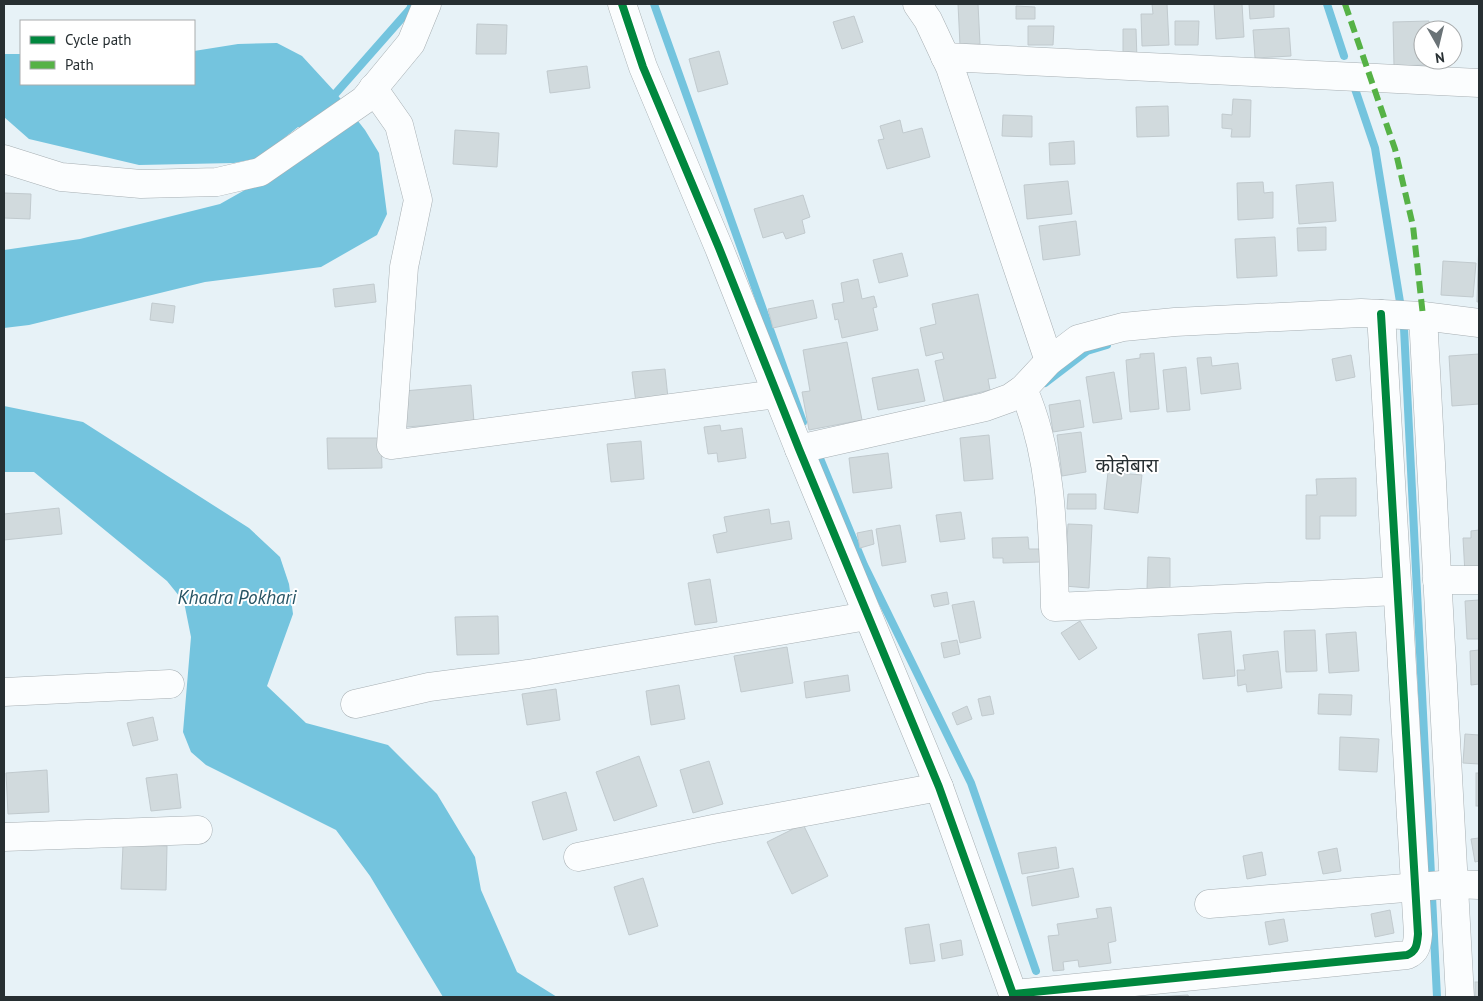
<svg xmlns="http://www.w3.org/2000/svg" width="1483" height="1001" viewBox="0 0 1483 1001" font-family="'PT Sans','Noto Sans Devanagari',sans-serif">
	<rect width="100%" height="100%" fill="#e7f2f7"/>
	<g fill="#74c4de">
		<path d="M 277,43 L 302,56 L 336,93 L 365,130 L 379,153 L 387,214 L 377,235 L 321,267 L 205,282 L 29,325 L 4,328 L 4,250 L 80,239 L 220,204 L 314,151 L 313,130 L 298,127 L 259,158 L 234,163 L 139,165 L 29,139 L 4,117 L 4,54 L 21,54 L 21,84 L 194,84 L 194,51 L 238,44 Z"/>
		<path d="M 4,406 L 83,422 L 249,528 L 280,557 L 289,584 L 293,614 L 267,686 L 306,723 L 388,745 L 437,794 L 475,857 L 481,890 L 517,972 L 557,997 L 443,997 L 370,876 L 336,830 L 206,765 L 191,752 L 183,732 L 191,637 L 184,602 L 167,581 L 34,472 L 4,472 Z"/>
	</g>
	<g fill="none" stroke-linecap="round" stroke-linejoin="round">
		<g stroke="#74c4de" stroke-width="8">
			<path d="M 654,4 L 803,422"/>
			<path d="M 1327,4 L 1344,56"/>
			<path d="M 1353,83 L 1375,148 L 1401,308"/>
			<path d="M 336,93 L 410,9 L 412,4"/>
			<path d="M 1404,328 L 1431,875"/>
			<path d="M 1045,383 L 1087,351 L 1107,345"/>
			<path d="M 819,456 L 864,565 L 971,783 L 1036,971"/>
			<path d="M 1432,896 L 1437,997"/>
		</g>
	</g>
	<g fill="#d1dadd" stroke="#c1cace">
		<path d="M 958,4 L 978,4 L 980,44 L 960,45 Z"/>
		<path d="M 1152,4 L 1167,4 L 1169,45 L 1142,46 L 1141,14 L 1153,14 Z"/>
		<path d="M 1214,4 L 1242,4 L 1244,37 L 1216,39 Z"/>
		<path d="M 1249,4 L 1274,4 L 1274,17 L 1250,19 Z"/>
		<path d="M 1016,6 L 1035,7 L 1035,19 L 1016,19 Z"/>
		<path d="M 854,16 L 863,42 L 842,49 L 833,22 Z"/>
		<path d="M 1175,21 L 1199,21 L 1198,45 L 1175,45 Z"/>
		<path d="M 1429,21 L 1429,30 L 1423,30 L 1423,60 L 1430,60 L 1430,65 L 1394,66 L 1393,22 Z"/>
		<path d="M 477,24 L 507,25 L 506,54 L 476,54 Z"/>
		<path d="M 1028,26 L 1054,26 L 1053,45 L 1028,45 Z"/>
		<path d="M 1289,28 L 1291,56 L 1255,58 L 1253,30 Z"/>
		<path d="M 1123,29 L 1136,29 L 1137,60 L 1123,60 Z"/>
		<path d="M 719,51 L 728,84 L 698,92 L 689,59 Z"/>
		<path d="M 587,66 L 590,88 L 550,93 L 547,71 Z"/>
		<path d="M 1233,99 L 1251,100 L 1250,137 L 1231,137 L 1232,129 L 1222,128 L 1222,114 L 1232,115 Z"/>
		<path d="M 1168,106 L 1169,136 L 1137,137 L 1136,107 Z"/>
		<path d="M 1003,115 L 1032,116 L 1032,137 L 1002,136 Z"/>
		<path d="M 900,120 L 903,133 L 922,128 L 930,157 L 887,169 L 878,140 L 884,139 L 880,126 Z"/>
		<path d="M 455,130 L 499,133 L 497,167 L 453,164 Z"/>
		<path d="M 1074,141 L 1075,164 L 1050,165 L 1049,143 Z"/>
		<path d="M 1068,181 L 1072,214 L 1027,219 L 1024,185 Z"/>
		<path d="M 1263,182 L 1264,193 L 1273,192 L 1273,218 L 1238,220 L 1237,183 Z"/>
		<path d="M 1333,182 L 1336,221 L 1299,224 L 1296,185 Z"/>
		<path d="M 4,193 L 31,194 L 30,219 L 4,218 Z"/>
		<path d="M 803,195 L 810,217 L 802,220 L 805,233 L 786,239 L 783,232 L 763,238 L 754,209 Z"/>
		<path d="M 1076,221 L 1080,255 L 1043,260 L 1039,226 Z"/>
		<path d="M 1326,227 L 1326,250 L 1298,251 L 1297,228 Z"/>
		<path d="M 1275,237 L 1277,276 L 1237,278 L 1235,239 Z"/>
		<path d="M 1479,238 L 1479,302 L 1477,302 Z"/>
		<path d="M 902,253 L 908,276 L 879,283 L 873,260 Z"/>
		<path d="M 1443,261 L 1476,263 L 1473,297 L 1441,295 Z"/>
		<path d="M 858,279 L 862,299 L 874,296 L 877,307 L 873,308 L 878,330 L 842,338 L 838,319 L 835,320 L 832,304 L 844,302 L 841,283 Z"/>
		<path d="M 374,284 L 376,302 L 335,307 L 333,289 Z"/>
		<path d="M 978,294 L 996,378 L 988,379 L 990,390 L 944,401 L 935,361 L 944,359 L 942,352 L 926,356 L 920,328 L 936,324 L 932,304 Z"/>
		<path d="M 813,300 L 817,318 L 773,328 L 768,309 Z"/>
		<path d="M 152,303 L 175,306 L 173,323 L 150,320 Z"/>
		<path d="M 847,342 L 862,420 L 809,430 L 802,392 L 810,391 L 803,350 Z"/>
		<path d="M 1154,353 L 1159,409 L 1130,412 L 1126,360 L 1140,358 L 1140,354 Z"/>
		<path d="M 1479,354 L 1479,404 L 1452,406 L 1449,356 Z"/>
		<path d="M 1351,355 L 1355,377 L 1336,381 L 1332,359 Z"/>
		<path d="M 1211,357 L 1212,366 L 1238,363 L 1241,389 L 1201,394 L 1197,358 Z"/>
		<path d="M 1186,367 L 1190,410 L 1167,412 L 1163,370 Z"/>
		<path d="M 665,369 L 669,408 L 637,411 L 632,372 Z"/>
		<path d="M 918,369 L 925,401 L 878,410 L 872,378 Z"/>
		<path d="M 1114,372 L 1122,419 L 1093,423 L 1086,377 Z"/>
		<path d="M 471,385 L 474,422 L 406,427 L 404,391 Z"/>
		<path d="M 1080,400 L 1084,427 L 1053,432 L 1049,405 Z"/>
		<path d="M 720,425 L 721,431 L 742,428 L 746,458 L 718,462 L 717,453 L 708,454 L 704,427 Z"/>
		<path d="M 1081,432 L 1086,472 L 1062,476 L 1057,435 Z"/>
		<path d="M 989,435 L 993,479 L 964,481 L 960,438 Z"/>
		<path d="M 327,438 L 381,438 L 382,468 L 328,469 Z"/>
		<path d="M 641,441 L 644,479 L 611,482 L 607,444 Z"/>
		<path d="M 888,453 L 892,488 L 853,493 L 849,458 Z"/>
		<path d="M 1108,472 L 1142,475 L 1138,513 L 1104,509 Z"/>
		<path d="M 1356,478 L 1356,516 L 1320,516 L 1320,539 L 1306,539 L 1306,495 L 1317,495 L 1316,479 Z"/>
		<path d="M 1068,494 L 1096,494 L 1096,509 L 1067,509 Z"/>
		<path d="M 59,508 L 62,534 L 4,540 L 4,514 Z"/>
		<path d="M 769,509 L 771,524 L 789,521 L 792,539 L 717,553 L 713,535 L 727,532 L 724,517 Z"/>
		<path d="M 961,512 L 965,539 L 940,542 L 936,515 Z"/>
		<path d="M 1068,524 L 1092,525 L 1089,588 L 1064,586 Z"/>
		<path d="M 900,525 L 906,562 L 882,566 L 876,529 Z"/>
		<path d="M 872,530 L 874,544 L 860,548 L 857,533 Z"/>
		<path d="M 1479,530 L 1479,574 L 1465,574 L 1463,538 L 1471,538 L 1471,531 Z"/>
		<path d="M 1028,537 L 1029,549 L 1041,549 L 1041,562 L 1003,563 L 1003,558 L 993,558 L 992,538 Z"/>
		<path d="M 1148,557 L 1170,558 L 1170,589 L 1147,589 Z"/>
		<path d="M 710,579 L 717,622 L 695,625 L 688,583 Z"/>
		<path d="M 947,592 L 949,604 L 934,607 L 931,595 Z"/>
		<path d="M 1479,600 L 1479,639 L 1467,639 L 1465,601 Z"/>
		<path d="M 974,601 L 981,638 L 960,643 L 952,605 Z"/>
		<path d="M 498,616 L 499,654 L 457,655 L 455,617 Z"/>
		<path d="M 1080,621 L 1097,648 L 1079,660 L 1061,633 Z"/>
		<path d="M 1315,630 L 1317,671 L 1286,672 L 1284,631 Z"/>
		<path d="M 1231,631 L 1235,676 L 1203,679 L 1198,634 Z"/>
		<path d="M 1356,632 L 1359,671 L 1329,673 L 1326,634 Z"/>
		<path d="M 957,640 L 960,654 L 944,658 L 941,643 Z"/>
		<path d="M 787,647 L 793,683 L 741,692 L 734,656 Z"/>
		<path d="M 1479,650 L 1479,684 L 1471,685 L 1470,651 Z"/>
		<path d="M 1278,651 L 1282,688 L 1247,692 L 1246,684 L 1238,686 L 1237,670 L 1245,670 L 1243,655 Z"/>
		<path d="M 848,675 L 850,691 L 806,698 L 804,682 Z"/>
		<path d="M 679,685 L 685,719 L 651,725 L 646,691 Z"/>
		<path d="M 556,689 L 560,720 L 527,725 L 522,694 Z"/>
		<path d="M 1319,694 L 1352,695 L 1351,715 L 1318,714 Z"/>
		<path d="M 990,696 L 994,714 L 982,716 L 978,699 Z"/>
		<path d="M 967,706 L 972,719 L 957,725 L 952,713 Z"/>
		<path d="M 153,717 L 158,740 L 133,746 L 127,723 Z"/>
		<path d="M 1465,734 L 1479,735 L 1479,764 L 1463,763 Z"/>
		<path d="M 1340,737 L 1379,739 L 1377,772 L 1339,770 Z"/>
		<path d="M 639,756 L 657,806 L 614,821 L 596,772 Z"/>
		<path d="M 709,761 L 723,804 L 693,813 L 680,770 Z"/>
		<path d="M 47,770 L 49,812 L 8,814 L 6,773 Z"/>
		<rect x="1476" y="773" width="3" height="33"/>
		<path d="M 177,774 L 181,808 L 151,811 L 146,778 Z"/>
		<path d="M 566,792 L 577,830 L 543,840 L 532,802 Z"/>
		<path d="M 803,824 L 828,876 L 792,894 L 767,842 Z"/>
		<path d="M 1479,838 L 1479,861 L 1475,862 L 1471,839 Z"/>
		<path d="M 123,845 L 167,846 L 166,890 L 121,889 Z"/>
		<path d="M 1056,847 L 1059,868 L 1022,874 L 1018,853 Z"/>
		<path d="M 1337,848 L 1341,871 L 1323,874 L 1318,852 Z"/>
		<path d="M 1262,852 L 1266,875 L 1247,879 L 1243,856 Z"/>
		<path d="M 1073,868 L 1079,897 L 1032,906 L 1027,877 Z"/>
		<path d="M 643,878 L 658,926 L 629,935 L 614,887 Z"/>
		<path d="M 1111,907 L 1116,941 L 1108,943 L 1111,963 L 1079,967 L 1078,960 L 1063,962 L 1064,970 L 1053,971 L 1048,936 L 1059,935 L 1057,924 L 1098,918 L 1096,909 Z"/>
		<path d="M 1390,910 L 1394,933 L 1375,937 L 1371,914 Z"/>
		<path d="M 1284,919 L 1288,941 L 1269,945 L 1265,922 Z"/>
		<path d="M 929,924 L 935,961 L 910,964 L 905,928 Z"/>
		<path d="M 961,940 L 963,955 L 942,959 L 940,944 Z"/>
		<rect x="1475" y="982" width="4" height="15"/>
		<path d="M 1188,995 L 1189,997 L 1156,997 Z"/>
	</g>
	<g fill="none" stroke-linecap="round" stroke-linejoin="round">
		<defs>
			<g id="minor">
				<path d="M 622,4 L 643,67 L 719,248 L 799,449 L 939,787 L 1014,997"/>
				<path d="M 917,4 L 928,20 L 950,67 L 1049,361"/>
				<path d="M 945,57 L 1479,83"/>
				<path d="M 373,88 L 399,125 L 418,200 L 404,267 L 391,445 L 777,394"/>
				<path d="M 4,159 L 61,177 L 141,184 L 217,182 L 260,172 L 364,100 L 411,43 L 427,4"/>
				<path d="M 1423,316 L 1460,997"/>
				<path d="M 1023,389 C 1053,457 1053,534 1055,607 L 1397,591"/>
				<path d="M 799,449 L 985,407 L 1010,398 L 1023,389 L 1049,361 L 1078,339 L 1123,327 L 1175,322 L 1361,313 L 1423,316 L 1479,323"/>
				<path d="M 1437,580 L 1479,580"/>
				<path d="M 4,692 L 170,684"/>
				<path d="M 355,704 L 429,687 L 528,674 L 867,616"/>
				<path d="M 4,837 L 198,830"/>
				<path d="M 578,857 L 713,829 L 939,787"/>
				<path d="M 1209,904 L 1454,884 L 1479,885"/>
				<path d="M 1013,994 L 1407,955 C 1417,951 1417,944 1418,934 L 1381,314"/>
			</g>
		</defs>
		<use href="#minor" stroke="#a7afb3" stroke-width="29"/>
		<use href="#minor" stroke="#fbfdfe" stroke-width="28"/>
		<path stroke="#56b246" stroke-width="6" stroke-dasharray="12 6" stroke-linecap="butt" d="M 1345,4 L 1395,149 L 1413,226 L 1423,316"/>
		<defs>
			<g id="cycleway">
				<path d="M 622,4 L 643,67 L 719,248 L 799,449 L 939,787 L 1014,997"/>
				<path d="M 1013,994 L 1407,955 C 1417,951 1417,944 1418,934 L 1381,314"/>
			</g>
		</defs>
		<use href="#cycleway" stroke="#fff" stroke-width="11"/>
		<use href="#cycleway" stroke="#00873e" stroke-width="8"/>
	</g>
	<g text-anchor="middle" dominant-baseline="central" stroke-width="4" stroke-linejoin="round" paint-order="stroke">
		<g font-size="19" fill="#272f32" stroke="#fff">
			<text x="1127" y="465">कोहोबारा</text>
		</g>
		<g font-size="19" font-style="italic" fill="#275464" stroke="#fff">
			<text x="237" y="597">Khadra Pokhari</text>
		</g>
	</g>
	<rect width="1483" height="1001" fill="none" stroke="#272f32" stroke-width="10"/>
	<rect x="20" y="20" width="175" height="65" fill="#ffffff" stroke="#a9acad"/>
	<rect x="30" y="36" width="25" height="8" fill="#00873e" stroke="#a9acad"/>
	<text x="65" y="45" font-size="15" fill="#272f32">Cycle path</text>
	<rect x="30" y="61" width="25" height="8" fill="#56b246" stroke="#a9acad"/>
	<text x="65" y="70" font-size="15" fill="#272f32">Path</text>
	<g transform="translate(1438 45) rotate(172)"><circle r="24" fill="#ffffff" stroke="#a9acad"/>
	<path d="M0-4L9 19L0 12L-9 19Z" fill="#6a7377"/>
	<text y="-8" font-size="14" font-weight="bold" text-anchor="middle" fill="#272f32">N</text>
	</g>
</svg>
